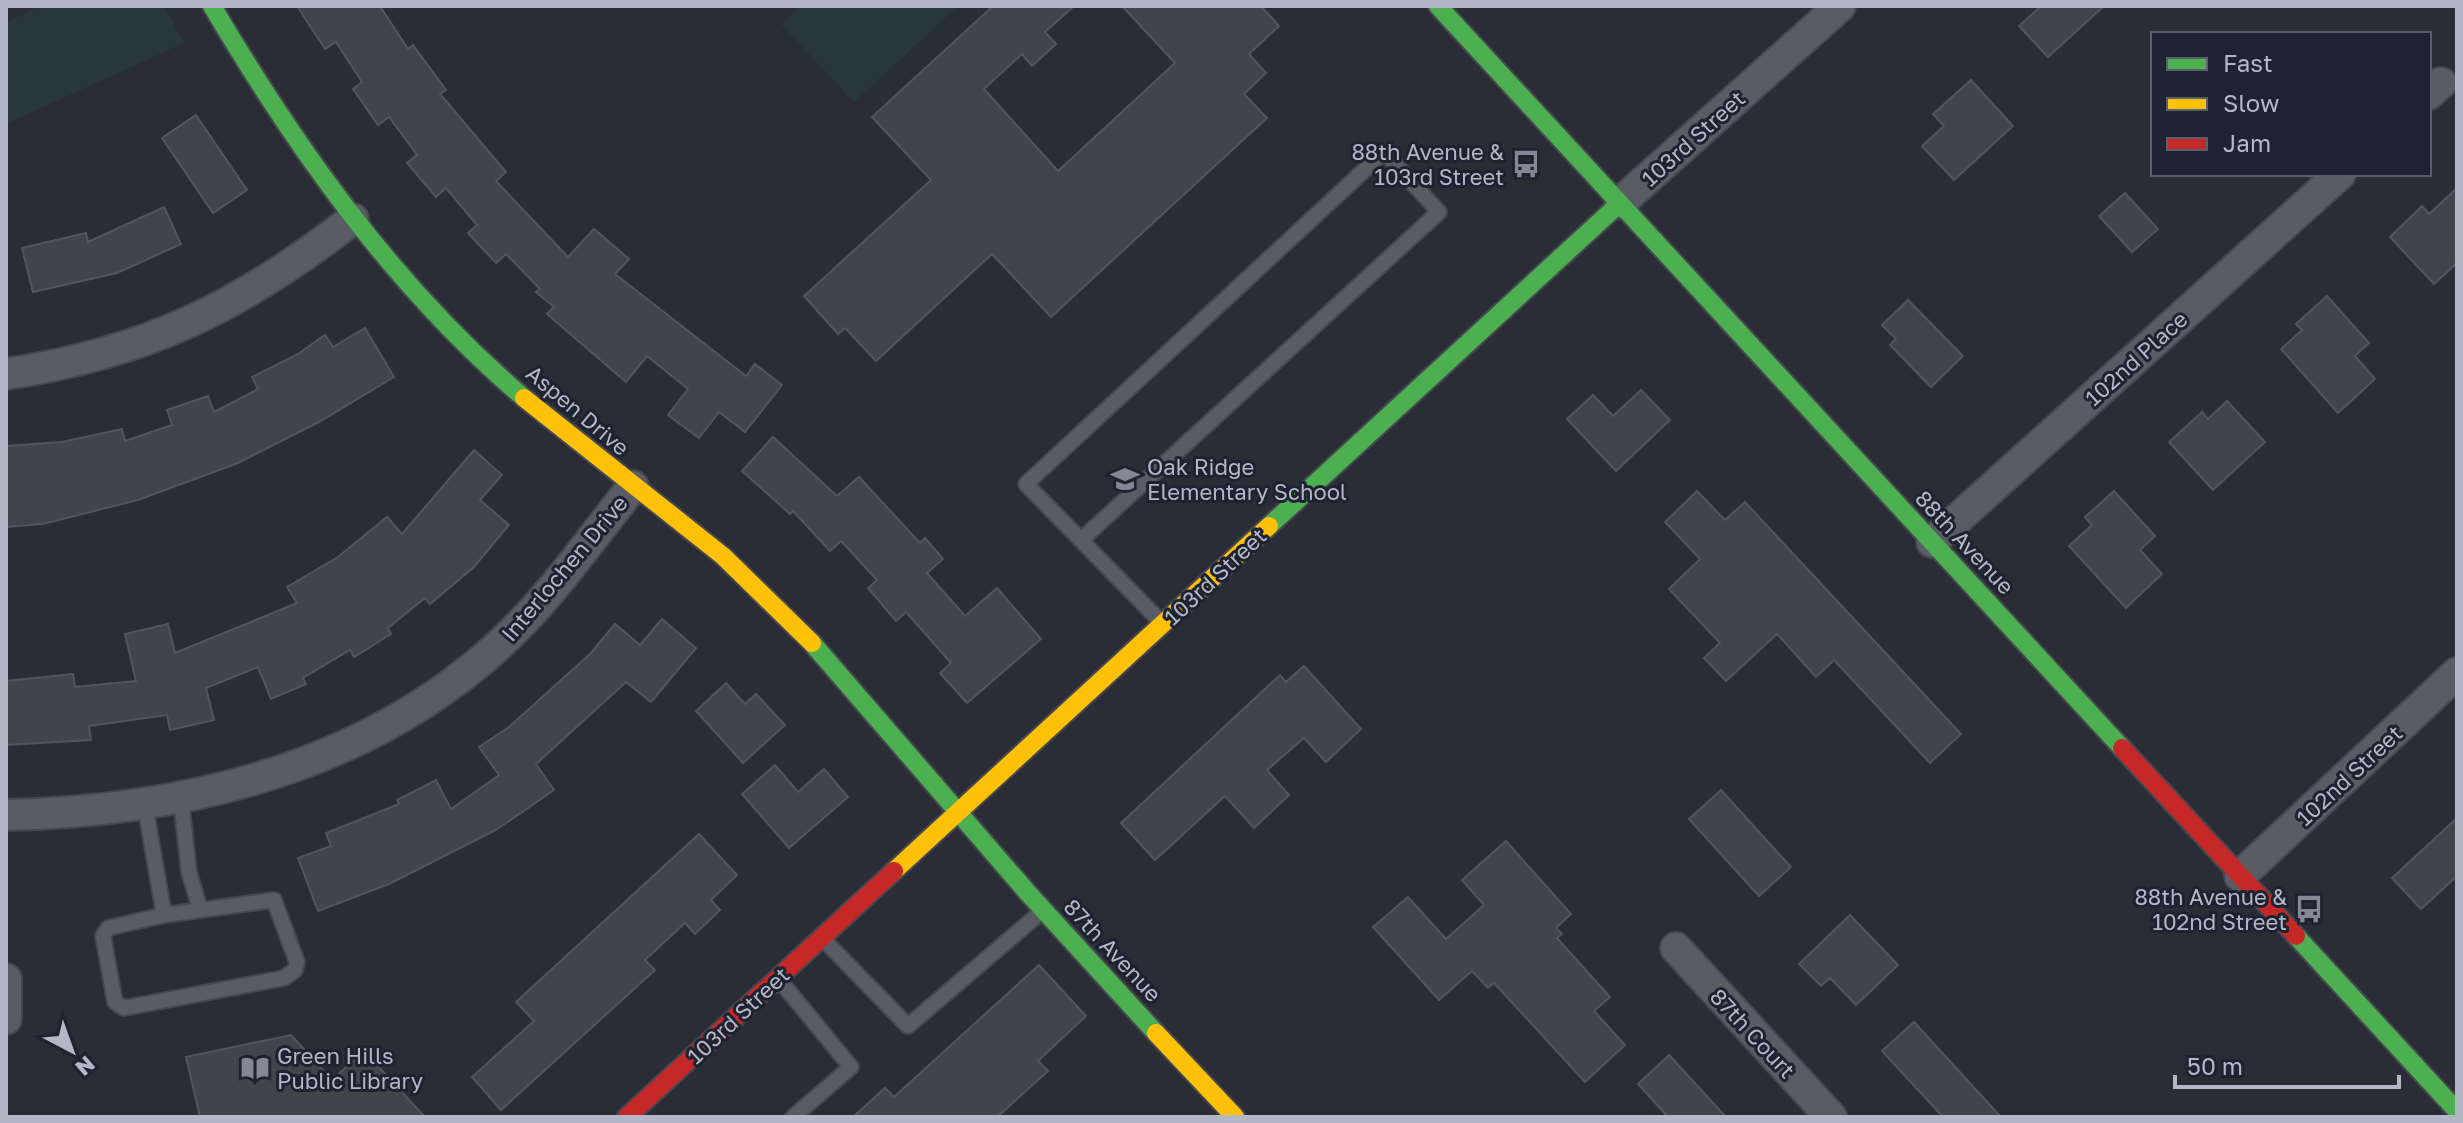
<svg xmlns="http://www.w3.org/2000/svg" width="2463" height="1123" viewBox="0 0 2463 1123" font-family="'Golos Text',sans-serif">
	<rect width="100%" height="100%" fill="#2a2d36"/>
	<g fill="#27373c">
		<path d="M 40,6 L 164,6 L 184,43 L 6,124 L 6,23 Z"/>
		<path d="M 800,6 L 958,6 L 854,102 L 781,24 Z"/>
	</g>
	<g fill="#41444b" stroke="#51555d" stroke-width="2">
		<path d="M 297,6 L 380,6 L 408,49 L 413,45 L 446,90 L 440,94 L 506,172 L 496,181 L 568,257 L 594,229 L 629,259 L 615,274 L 746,376 L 755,364 L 782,385 L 745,432 L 719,412 L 699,438 L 668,415 L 688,389 L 647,356 L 626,382 L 547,314 L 554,307 L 536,292 L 540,289 L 506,254 L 496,263 L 468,233 L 477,225 L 446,188 L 436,197 L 407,163 L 417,155 L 389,117 L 378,125 L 353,89 L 362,82 L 336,42 L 325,49 Z"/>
		<path d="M 993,6 L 1074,6 L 1045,32 L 1056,44 L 1032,66 L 1022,54 L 984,89 L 1058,171 L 1175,63 L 1122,6 L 1261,6 L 1279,26 L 1249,54 L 1266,73 L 1244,94 L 1267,118 L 1051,317 L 992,254 L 876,361 L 845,328 L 838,334 L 804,296 L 931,180 L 872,117 Z"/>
		<path d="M 2041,6 L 2104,6 L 2048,57 L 2019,26 Z"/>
		<path d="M 1971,80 L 2013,126 L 1954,180 L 1922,146 L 1944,126 L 1933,114 Z"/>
		<path d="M 196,115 L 247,190 L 213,213 L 162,138 Z"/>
		<path d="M 2457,188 L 2457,263 L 2434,284 L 2390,237 L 2422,206 L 2429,214 Z"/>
		<path d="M 2125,193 L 2158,229 L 2132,252 L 2099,216 Z"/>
		<path d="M 164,207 L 181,244 L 117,273 L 33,292 L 22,248 L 86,233 L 88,242 Z"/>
		<path d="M 2327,296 L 2369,343 L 2355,356 L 2375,379 L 2338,413 L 2281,349 L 2302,330 L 2296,324 Z"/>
		<path d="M 1908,300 L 1963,356 L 1931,387 L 1890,345 L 1896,339 L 1882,325 Z"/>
		<path d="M 365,328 L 394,377 L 319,422 L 238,463 L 138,500 L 43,524 L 6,527 L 6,446 L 62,442 L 122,429 L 125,441 L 172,425 L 167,410 L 208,396 L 214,412 L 258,389 L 252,377 L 298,354 L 325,335 L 333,347 Z"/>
		<path d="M 1641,390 L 1670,420 L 1616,471 L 1567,419 L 1593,395 L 1613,416 Z"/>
		<path d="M 2227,401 L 2265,442 L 2213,490 L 2169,442 L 2202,412 L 2208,419 Z"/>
		<path d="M 773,437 L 837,496 L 859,477 L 920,543 L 925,538 L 943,559 L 927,573 L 965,616 L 997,588 L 1041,639 L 967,703 L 940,673 L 951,663 L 906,612 L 896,621 L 868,588 L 877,580 L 841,541 L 830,551 L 793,511 L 790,514 L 742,471 Z"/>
		<path d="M 474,450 L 502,475 L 480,500 L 509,525 L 474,567 L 430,604 L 425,598 L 388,628 L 391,634 L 354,657 L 350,650 L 303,678 L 306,684 L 271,699 L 258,667 L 206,688 L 214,720 L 170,730 L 167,715 L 89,726 L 91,740 L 6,745 L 6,681 L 73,674 L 75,687 L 136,681 L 125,634 L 168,624 L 175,653 L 297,603 L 287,587 L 338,557 L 387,517 L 402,534 Z"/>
		<path d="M 1697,491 L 1725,520 L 1745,502 L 1961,734 L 1930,763 L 1834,660 L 1816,677 L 1777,634 L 1726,681 L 1704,658 L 1720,643 L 1669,589 L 1700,559 L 1665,522 Z"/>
		<path d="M 2114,491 L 2155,536 L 2140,550 L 2162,574 L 2126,608 L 2069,546 L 2092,525 L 2085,517 Z"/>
		<path d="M 662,619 L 696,648 L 651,702 L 626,682 L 536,764 L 554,790 L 496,830 L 389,884 L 318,911 L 298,858 L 331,846 L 326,833 L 399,804 L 397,800 L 436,780 L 451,809 L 499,775 L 479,747 L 509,727 L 590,654 L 615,624 L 640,645 Z"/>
		<path d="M 1304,666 L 1361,729 L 1326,762 L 1304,738 L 1267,770 L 1289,795 L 1254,828 L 1225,796 L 1155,860 L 1121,823 L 1280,675 L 1286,682 Z"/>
		<path d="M 726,683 L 745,704 L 756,694 L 785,725 L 743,763 L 696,711 Z"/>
		<path d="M 775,765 L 798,792 L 824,769 L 848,797 L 789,848 L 742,794 Z"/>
		<path d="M 1721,790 L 1791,867 L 1759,896 L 1689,819 Z"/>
		<path d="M 2457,818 L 2457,876 L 2421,909 L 2392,878 Z"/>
		<path d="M 699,834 L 737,875 L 711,900 L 720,910 L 695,934 L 685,923 L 645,960 L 655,970 L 501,1110 L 472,1077 L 534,1021 L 516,1002 Z"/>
		<path d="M 1506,841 L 1571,914 L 1556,928 L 1562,934 L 1557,938 L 1610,997 L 1594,1011 L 1625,1045 L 1585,1082 L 1494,983 L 1488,988 L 1472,971 L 1439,1000 L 1373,927 L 1408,897 L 1446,939 L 1484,905 L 1462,880 Z"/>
		<path d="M 1850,915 L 1898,965 L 1856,1005 L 1830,978 L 1821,986 L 1799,964 Z"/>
		<path d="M 1039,965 L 1086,1016 L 1038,1061 L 1048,1071 L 997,1117 L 853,1117 L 885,1088 L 894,1097 Z"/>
		<path d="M 1914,1022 L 2001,1117 L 1943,1117 L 1882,1051 Z"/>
		<path d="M 291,1035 L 332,1080 L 364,1051 L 425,1117 L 200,1117 L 186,1057 Z"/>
		<path d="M 1669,1055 L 1726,1117 L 1668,1117 L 1638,1084 Z"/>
	</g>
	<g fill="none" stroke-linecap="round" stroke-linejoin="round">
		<defs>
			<g id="lane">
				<path d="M 1081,540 L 1439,212 L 1384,152 L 1026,484 L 1161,622"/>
				<path d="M 181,800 L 189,872 L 200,909"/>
				<path d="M 145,805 L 164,915 L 108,928 L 103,936 L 115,1002 L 124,1008 L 284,978 L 295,970 L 297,962 L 274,900 L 164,915"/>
				<path d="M 824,940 L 908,1026 L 1040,913"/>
				<path d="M 781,982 L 851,1067 L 793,1117"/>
			</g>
			<g id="street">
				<path d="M 2429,94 L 2441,83"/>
				<path d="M 1620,203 L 1840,6"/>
				<path d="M 6,374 C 147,353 241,306 353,219"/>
				<path d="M 1932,542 L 2340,174"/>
				<path d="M 6,815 C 185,811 365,768 500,644 C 550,598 591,539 633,486"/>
				<path d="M 2240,876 L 2457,673"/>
				<path d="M 1676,948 L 1831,1117"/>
				<path d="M 6,979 L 6,1019"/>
			</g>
			<g id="fast">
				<path d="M 212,6 C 298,151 395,288 524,398"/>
				<path d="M 1438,6 L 2122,748"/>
				<path d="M 1269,526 L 1620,203"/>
				<path d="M 812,643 L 1028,893 L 1156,1033"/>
				<path d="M 2296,936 L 2457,1111"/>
			</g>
			<g id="slow">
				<path d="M 524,398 L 723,556 L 812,643"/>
				<path d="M 894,871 L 1269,526"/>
				<path d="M 1156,1033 L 1235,1117"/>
			</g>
			<g id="jam">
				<path d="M 2122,748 L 2296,936"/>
				<path d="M 627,1117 L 894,871"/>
			</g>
		</defs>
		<use href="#lane" stroke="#46484f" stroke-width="18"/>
		<use href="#street" stroke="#46484f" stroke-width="34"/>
		<use href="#fast" stroke="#46484f" stroke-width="22"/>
		<use href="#slow" stroke="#46484f" stroke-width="22"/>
		<use href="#jam" stroke="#46484f" stroke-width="22"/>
		<use href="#lane" stroke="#595c64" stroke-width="14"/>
		<use href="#street" stroke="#595c64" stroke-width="30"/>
		<use href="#fast" stroke="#4caf50" stroke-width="18"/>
		<use href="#slow" stroke="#ffc107" stroke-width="18"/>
		<use href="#jam" stroke="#c62828" stroke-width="18"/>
	</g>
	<defs>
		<symbol id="bus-bare" viewBox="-9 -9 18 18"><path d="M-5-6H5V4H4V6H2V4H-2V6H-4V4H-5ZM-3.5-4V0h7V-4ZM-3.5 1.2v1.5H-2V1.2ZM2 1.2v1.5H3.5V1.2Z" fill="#848794" stroke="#1d2330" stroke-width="2.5" paint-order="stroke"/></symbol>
		<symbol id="school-bare" viewBox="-9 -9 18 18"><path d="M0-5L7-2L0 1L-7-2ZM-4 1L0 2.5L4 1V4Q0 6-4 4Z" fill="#848794" stroke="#1d2330" stroke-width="2.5" paint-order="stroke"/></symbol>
		<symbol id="library-bare" viewBox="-9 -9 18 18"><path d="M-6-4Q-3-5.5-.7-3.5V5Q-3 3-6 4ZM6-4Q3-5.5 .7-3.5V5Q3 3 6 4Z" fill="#848794" stroke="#1d2330" stroke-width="2.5" paint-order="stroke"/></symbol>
	</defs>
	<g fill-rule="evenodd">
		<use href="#bus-bare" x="1506" y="144" width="40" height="40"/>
		<use href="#school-bare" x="1105" y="459" width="40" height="40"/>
		<use href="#bus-bare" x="2289" y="889" width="40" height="40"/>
		<use href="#library-bare" x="235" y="1048" width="40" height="40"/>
	</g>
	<g text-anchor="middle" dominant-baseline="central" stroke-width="6" stroke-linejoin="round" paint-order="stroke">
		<g font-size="22" fill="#b4b8c6" stroke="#1d2330">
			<text transform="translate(1693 138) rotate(-42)">103rd Street</text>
			<text transform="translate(2136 358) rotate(-42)">102nd Place</text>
			<text transform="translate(578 410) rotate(40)">Aspen Drive</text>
			<text transform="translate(1965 542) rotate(47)">88th Avenue</text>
			<text transform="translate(564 568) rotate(-50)">Interlochen Drive</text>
			<text transform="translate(1215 576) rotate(-43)">103rd Street</text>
			<text transform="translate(2349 775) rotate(-43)">102nd Street</text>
			<text transform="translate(1113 950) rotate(47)">87th Avenue</text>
			<text transform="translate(738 1015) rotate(-43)">103rd Street</text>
			<text transform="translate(1753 1033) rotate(47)">87th Court</text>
		</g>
		<g font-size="22" fill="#b4b8c6" stroke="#1d2330" text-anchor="end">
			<text x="1504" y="151">88th Avenue &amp;<tspan x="1504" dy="25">103rd Street</tspan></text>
			<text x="1147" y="466" text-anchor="start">Oak Ridge<tspan x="1147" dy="25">Elementary School</tspan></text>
			<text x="2287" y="896">88th Avenue &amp;<tspan x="2287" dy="25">102nd Street</tspan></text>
			<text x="277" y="1055" text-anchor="start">Green Hills<tspan x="277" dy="25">Public Library</tspan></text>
		</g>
	</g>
	<rect width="2463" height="1123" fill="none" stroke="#b4b8c6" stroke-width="16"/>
	<rect x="2151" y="32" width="280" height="144" fill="#1d2330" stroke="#595f6c" stroke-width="2"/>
	<rect x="2167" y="58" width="40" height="12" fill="#4caf50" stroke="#595f6c" stroke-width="2"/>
	<text x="2223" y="72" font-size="24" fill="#b4b8c6">Fast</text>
	<rect x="2167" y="98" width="40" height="12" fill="#ffc107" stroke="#595f6c" stroke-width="2"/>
	<text x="2223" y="112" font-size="24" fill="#b4b8c6">Slow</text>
	<rect x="2167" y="138" width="40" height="12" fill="#c62828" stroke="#595f6c" stroke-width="2"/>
	<text x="2223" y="152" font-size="24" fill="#b4b8c6">Jam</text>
	<g transform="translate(72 1051) rotate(139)" stroke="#1d2330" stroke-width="6" paint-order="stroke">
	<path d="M0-6L14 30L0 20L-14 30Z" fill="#b4b8c6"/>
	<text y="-12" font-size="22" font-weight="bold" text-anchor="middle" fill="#b4b8c6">N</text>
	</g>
	<path d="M2175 1075v12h224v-12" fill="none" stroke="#b4b8c6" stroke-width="4"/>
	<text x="2187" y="1075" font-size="24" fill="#b4b8c6" stroke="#1d2330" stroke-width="6" paint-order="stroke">50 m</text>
</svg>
